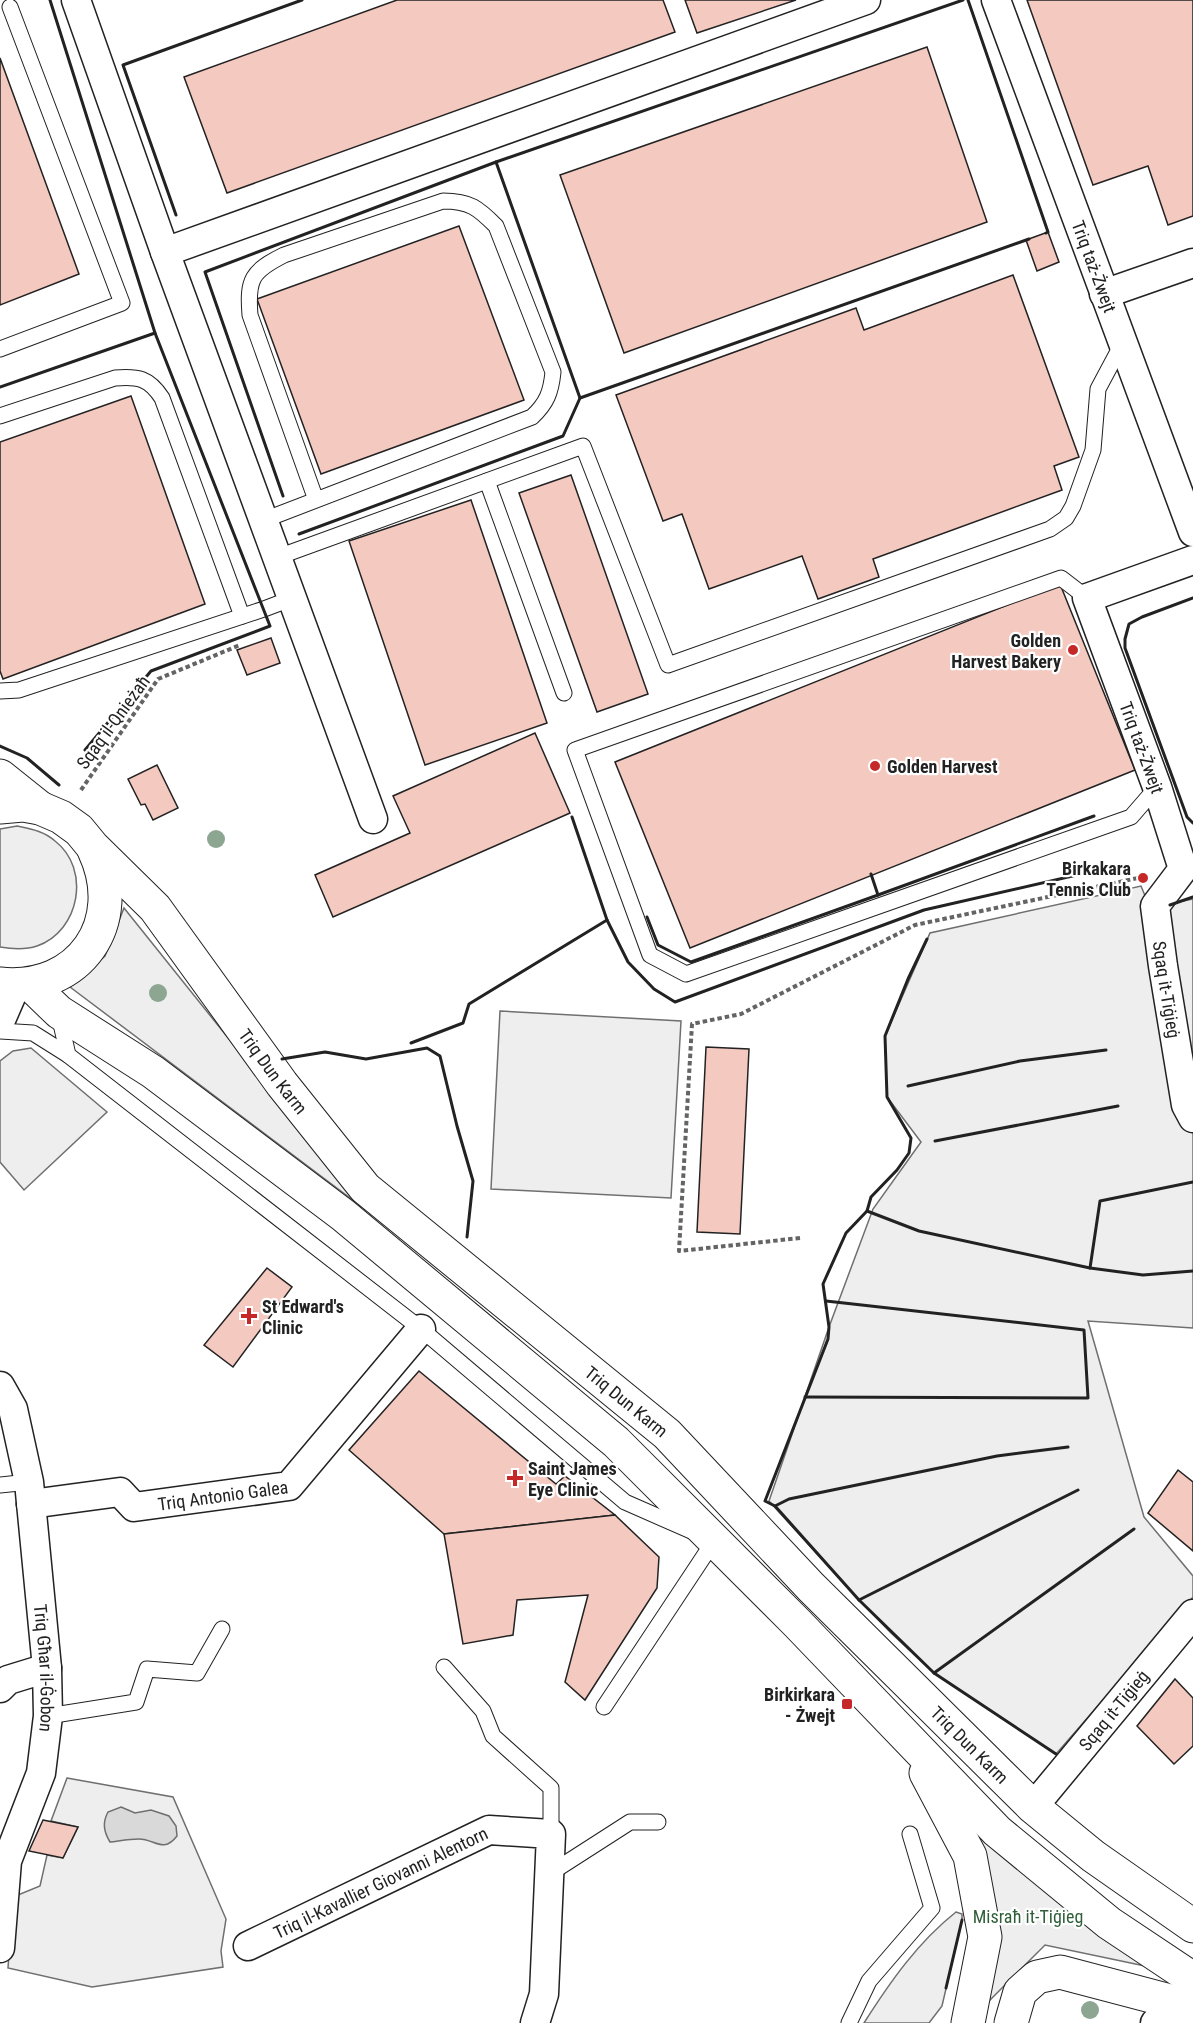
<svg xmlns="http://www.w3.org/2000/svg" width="1193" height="2023" viewBox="0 0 1193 2023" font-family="'Roboto Condensed',sans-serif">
	<rect width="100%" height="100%" fill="#fff"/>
	<g fill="#eee" stroke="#6f6f6f" stroke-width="1.5">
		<path d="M 17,826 C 31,829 44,831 55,841 C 91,869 80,931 37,946 C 25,950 12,949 0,947 L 0,829 Z"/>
		<path d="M 1141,886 L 1150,908 L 1193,899 L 1193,1328 L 1088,1321 L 1144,1517 L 1193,1576 L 1193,1597 L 1056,1754 L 934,1673 L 891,1633 L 859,1600 L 769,1501 L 829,1327 L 873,1209 L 921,1142 L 887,1097 L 885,1036 L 930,933 Z"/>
		<path d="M 124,908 L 366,1210 L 70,987 L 105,956 Z"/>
		<path d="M 500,1011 L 681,1021 L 671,1198 L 491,1189 Z"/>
		<path d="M 31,1048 L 107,1112 L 24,1190 L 0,1162 L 0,1061 L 13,1051 Z"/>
		<path d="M 67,1778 L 173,1797 L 226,1919 L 221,1951 L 223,1967 L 92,1987 L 8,1968 L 13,1897 L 40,1886 L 47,1855 L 63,1858 L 78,1827 L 51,1821 Z"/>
		<path d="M 977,1835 L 1145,1966 L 1045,1945 L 986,2004 Z"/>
		<path d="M 956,1912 L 962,1914 L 962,1920 L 942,2006 L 929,2023 L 864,2023 C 890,1982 918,1942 956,1912 Z"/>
	</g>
	<path fill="#d9d9d9" stroke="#6f6f6f" stroke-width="1.5" d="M 121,1807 L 135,1813 L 151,1810 L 169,1816 L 176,1826 L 177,1836 C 163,1854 155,1839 139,1839 C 129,1839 119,1841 110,1842 C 104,1832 102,1823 108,1812 Z"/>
	<g fill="#f3c9c0" stroke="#222" stroke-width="1.5">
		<path d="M 397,0 L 663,0 L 675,32 L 227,193 L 184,77 Z"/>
		<path d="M 685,0 L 796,0 L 697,33 Z"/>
		<path d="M 1027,0 L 1193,0 L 1193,216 L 1168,225 L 1148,166 L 1093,185 Z"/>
		<path d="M 927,47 L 987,222 L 624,353 L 560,175 Z"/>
		<path d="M 0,58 L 79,274 L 0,305 Z"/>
		<path d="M 459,226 L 524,400 L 321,474 L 257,299 Z"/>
		<path d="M 1048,232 L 1059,262 L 1037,271 L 1026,240 Z"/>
		<path d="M 1013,275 L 1079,457 L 1054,466 L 1062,490 L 873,559 L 879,577 L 818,599 L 802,556 L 709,589 L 682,514 L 663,521 L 616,395 L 856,308 L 864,330 Z"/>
		<path d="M 131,396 L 205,604 L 3,679 L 0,671 L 0,442 Z"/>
		<path d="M 571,475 L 648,694 L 597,712 L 519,493 Z"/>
		<path d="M 471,500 L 547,723 L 425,765 L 349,541 Z"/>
		<path d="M 1060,584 L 1135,770 L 690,948 L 615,762 Z"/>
		<path d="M 271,638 L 280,663 L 247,675 L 237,650 Z"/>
		<path d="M 535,733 L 570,813 L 333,917 L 315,875 L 410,833 L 393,796 Z"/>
		<path d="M 157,765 L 178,808 L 153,820 L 145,804 L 141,805 L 128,779 Z"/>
		<path d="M 706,1047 L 749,1049 L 740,1234 L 697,1232 Z"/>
		<path d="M 267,1268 L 292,1287 L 233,1367 L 204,1345 Z"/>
		<path d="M 419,1371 L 556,1484 L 565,1476 L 615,1515 L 444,1534 L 349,1450 Z"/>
		<path d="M 1178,1470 L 1193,1482 L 1193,1551 L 1148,1513 Z"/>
		<path d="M 615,1515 L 659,1557 L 657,1588 L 585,1700 L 565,1682 L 588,1595 L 517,1600 L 513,1635 L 463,1644 L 444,1534 Z"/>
		<path d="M 1175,1679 L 1193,1698 L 1193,1746 L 1174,1764 L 1137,1726 Z"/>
		<path d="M 43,1820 L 78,1827 L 63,1858 L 29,1851 Z"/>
	</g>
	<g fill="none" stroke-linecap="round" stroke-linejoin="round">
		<defs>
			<g id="lane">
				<path d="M 0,349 L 122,303 L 10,7"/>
				<path d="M 0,416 L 115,378 C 138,376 149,378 162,398 L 242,616"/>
				<path d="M 487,481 L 564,693"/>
				<path d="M 264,520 L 532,417 C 547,403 551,392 553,372 L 496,226 C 478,208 470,201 443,201 L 284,255 C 252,271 247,279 250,315 L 316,500"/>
				<path d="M 278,557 L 583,446 L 668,665 L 1050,529 L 1066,518 L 1073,506 L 1093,450 L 1098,389 L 1122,344"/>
				<path d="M 1087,598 L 1061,578 L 575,750 L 650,955 L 686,974 L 1131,817 L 1157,787"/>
				<path d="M 0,691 L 19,690 L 264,609 L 293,598"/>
				<path d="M 59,1015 L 68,1055 L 421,1329 L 625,1502 L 714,1541 L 604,1707"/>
				<path d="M 0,1031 L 33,1033 L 68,1055"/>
				<path d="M 0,1485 L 29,1482"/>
				<path d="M 444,1667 L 483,1711 L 493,1736 L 551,1788 L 551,1834"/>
				<path d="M 48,1716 L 136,1702 L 147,1669 L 197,1673 L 222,1629"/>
				<path d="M 549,1874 L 630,1822 L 658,1822"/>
				<path d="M 849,2023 L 869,1981 L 932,1908 L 910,1834"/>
			</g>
			<g id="street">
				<path d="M 76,0 L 165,252 L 373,819"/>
				<path id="s1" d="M 996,0 L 1193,532"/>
				<path d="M 165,252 L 866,0"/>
				<path d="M 1104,294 L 1193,263"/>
				<path id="s2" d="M 1193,560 L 1087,598 L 1157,787 L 1183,869 L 1155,906 L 1163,966 L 1186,1105 L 1193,1118"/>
				<path d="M 0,1022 L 16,985"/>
				<path id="s3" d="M 0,1386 L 13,1409 L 29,1482 L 47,1668 L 48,1716 L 41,1773 L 7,1861 L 0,1948"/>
				<path id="s4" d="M 31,1504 L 120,1492 L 134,1507 L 289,1486 L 421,1329"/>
				<path d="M 0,1688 L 8,1680 L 47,1668"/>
				<path id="s5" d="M 1033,1807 L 1193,1614"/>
				<path id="s6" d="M 248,1946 L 489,1830 L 551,1834 L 544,1994 L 535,2023"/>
				<path d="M 1155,2023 L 1174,2021 L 1178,2023"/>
			</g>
			<g id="highway">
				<path d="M 0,776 L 40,808"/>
				<path id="s7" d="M 0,807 L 23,805 L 40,808 L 61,817 L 79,830 L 93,847 L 155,908 L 282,1084 L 365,1188 L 667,1434 L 811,1587 L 1033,1807 L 1093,1856 L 1193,1926"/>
				<path d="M 0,984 C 80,992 128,922 94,850"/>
				<path d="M 30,984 L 59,1012 L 153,1072 L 343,1215 L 616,1442 L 797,1623 L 997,1831 L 1109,1923 L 1193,1979"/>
				<path d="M 926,1773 L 970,1856 L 985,1937 L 968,2023"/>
				<path d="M 1011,2023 L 1020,1992 L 1037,1977 L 1060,1972 L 1193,2007"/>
			</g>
		</defs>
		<use href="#lane" stroke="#222" stroke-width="17"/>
		<use href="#street" stroke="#222" stroke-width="31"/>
		<use href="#highway" stroke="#222" stroke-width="35"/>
		<g stroke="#646464" stroke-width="4" stroke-dasharray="4.5 3" stroke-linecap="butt">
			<path d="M 81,790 L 158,679 L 240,645"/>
			<path d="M 800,1238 L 679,1251 L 692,1024 L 741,1014 L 915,925 L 1138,878"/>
		</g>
		<use href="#lane" stroke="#fff" stroke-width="15"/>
		<use href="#street" stroke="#fff" stroke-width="28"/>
		<use href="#highway" stroke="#fff" stroke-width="33"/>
		<g stroke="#222" stroke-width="3">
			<path d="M 50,0 L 155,333 L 270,626 L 151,671 L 85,750"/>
			<path d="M 968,0 L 1048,232 L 1046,233"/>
			<path d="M 496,162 L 963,0"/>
			<path d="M 176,215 L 123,65 L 302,0"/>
			<path d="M 0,387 L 155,333"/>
			<path d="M 580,398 L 1029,239"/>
			<path d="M 283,496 L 205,272 L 496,162 L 580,398 L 563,436 L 299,534"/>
			<path d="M 1193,598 L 1142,617 L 1129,624 L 1125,639 L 1125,648 L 1187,817 L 1193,823"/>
			<path d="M 0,746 L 27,758 L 59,785"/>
			<path d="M 572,817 L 607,920 L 628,962 L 654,989 L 675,1002 L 924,910 L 1116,866"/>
			<path d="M 878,895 L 1094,816"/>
			<path d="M 1170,905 L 1193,897"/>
			<path d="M 647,917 L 658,945 L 691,962 L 878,895 L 871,874"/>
			<path d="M 927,939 L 908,979 L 885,1036 L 887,1097 L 911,1138 L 909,1153 L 897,1170 L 871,1197 L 867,1211 L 846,1233 L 823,1284 L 829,1327 L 828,1339 L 765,1501 L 775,1506 L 859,1600 L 934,1673 L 1056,1754"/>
			<path d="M 411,1043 L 463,1023 L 469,1004 L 607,920"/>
			<path d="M 282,1059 L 325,1052 L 366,1059 L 427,1048 L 440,1056 L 457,1126 L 473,1181 L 467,1237"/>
			<path d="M 908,1086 L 1020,1061 L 1106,1050"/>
			<path d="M 935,1141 L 1118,1106"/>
			<path d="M 867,1211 L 919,1231 L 1090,1268 L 1143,1275 L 1193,1271"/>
			<path d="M 1090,1268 L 1100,1201 L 1193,1182"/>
			<path d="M 805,1397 L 1088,1398 L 1084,1330 L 826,1301"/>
			<path d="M 775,1506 L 789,1499 L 997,1456 L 1068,1447"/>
			<path d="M 859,1600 L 1078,1490"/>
			<path d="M 934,1673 L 1134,1529"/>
			<path d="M 946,1988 L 962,1920"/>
		</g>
	</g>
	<g fill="#8da692">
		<circle cx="216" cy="839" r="9"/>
		<circle cx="158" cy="993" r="9"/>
		<circle cx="1090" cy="2010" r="9"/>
	</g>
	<g fill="#c62828" stroke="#fff" stroke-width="2">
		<circle cx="1073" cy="650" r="6"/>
		<circle cx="875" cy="766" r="6"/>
		<circle cx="1143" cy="878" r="6"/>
		<path d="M246 1307h6v6h6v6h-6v6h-6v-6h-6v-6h6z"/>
		<path d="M512 1469h6v6h6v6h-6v6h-6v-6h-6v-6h6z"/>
		<rect x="841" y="1698" width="12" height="12" rx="3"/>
	</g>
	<g text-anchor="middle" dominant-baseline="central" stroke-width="4.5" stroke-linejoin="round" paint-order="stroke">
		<g font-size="18" fill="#222" stroke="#fff">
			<text stroke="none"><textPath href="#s1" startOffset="284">Triq taż-Żwejt</textPath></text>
			<text transform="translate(113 722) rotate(-54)">Sqaq il-Qnieżaħ</text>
			<text stroke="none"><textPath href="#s2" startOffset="272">Triq taż-Żwejt</textPath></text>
			<text stroke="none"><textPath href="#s2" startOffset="531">Sqaq it-Tiġieġ</textPath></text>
			<text stroke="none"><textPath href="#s7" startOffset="396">Triq Dun Karm</textPath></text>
			<text stroke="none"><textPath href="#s7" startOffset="882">Triq Dun Karm</textPath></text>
			<text stroke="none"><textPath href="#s4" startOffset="200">Triq Antonio Galea</textPath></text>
			<text stroke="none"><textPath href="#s3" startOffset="288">Triq Għar il-Ġobon</textPath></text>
			<text stroke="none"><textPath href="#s5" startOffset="126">Sqaq it-Tiġieġ</textPath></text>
			<text stroke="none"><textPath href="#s7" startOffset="1368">Triq Dun Karm</textPath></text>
			<text stroke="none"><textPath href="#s6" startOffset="147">Triq il-Kavallier Giovanni Alentorn</textPath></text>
		</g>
		<g font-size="18" font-weight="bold" fill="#222" stroke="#fff" text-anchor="end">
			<text x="1061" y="640">Golden<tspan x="1061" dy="21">Harvest Bakery</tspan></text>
			<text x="887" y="766" text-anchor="start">Golden Harvest</text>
			<text x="1131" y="868">Birkakara<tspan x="1131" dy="21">Tennis Club</tspan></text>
			<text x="262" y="1306" text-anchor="start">St Edward's<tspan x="262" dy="21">Clinic</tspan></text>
			<text x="528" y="1468" text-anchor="start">Saint James<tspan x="528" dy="21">Eye Clinic</tspan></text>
			<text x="835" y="1694">Birkirkara<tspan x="835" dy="21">- Żwejt</tspan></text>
		</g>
		<g font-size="18" fill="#2f5e38" stroke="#fff">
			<text x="1028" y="1916">Misraħ it-Tiġieg</text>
		</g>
	</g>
</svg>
